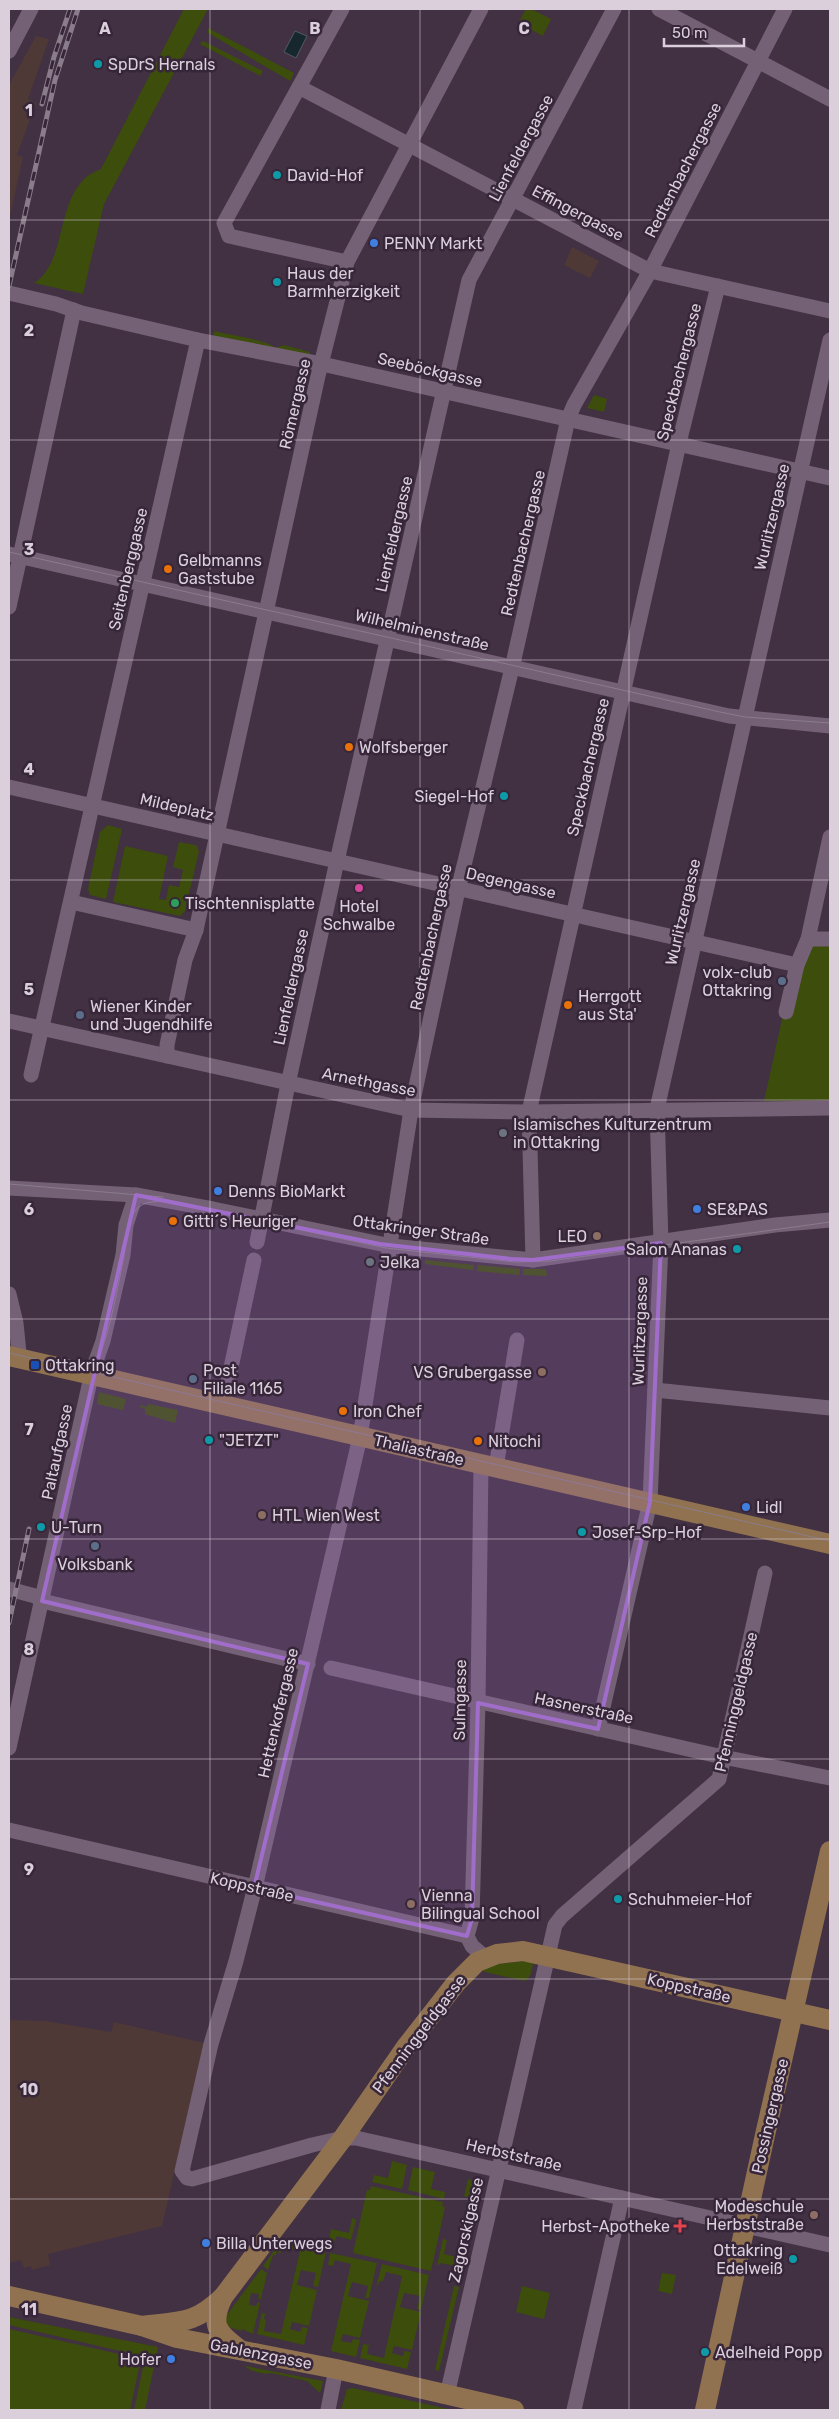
<svg xmlns="http://www.w3.org/2000/svg" width="839" height="2419" viewBox="0 0 839 2419" font-family="Rubik,sans-serif">
	<rect width="100%" height="100%" fill="#423043"/>
	<g fill="#4e3936">
		<path d="M 36,36 L 49,39 L 28,99 L 36,103 L 17,155 L 23,157 L 9,221 L 9,85 Z"/>
		<path d="M 572,247 L 599,261 L 590,278 L 564,265 Z"/>
		<path d="M 9,2020 L 46,2021 L 111,2032 L 114,2022 L 204,2043 L 162,2226 L 48,2254 L 50,2265 L 32,2270 L 31,2266 L 24,2268 L 21,2260 L 9,2263 Z"/>
	</g>
	<g fill="#3c4d0c">
		<path d="M 184,9 L 208,9 L 104,204 L 83,294 L 34,283 C 71,260 52,186 101,169 Z"/>
		<path d="M 526,9 L 531,9 L 551,19 L 543,36 L 518,23 Z"/>
		<path d="M 208,28 L 294,73 L 290,81 L 208,33 Z"/>
		<path d="M 203,41 L 263,71 L 260,76 L 200,44 Z"/>
		<path d="M 214,331 C 226,334 271,341 275,348 L 284,345 L 310,352 L 310,357 L 213,337 Z"/>
		<path d="M 594,395 L 607,399 L 604,412 L 587,408 Z"/>
		<path d="M 108,825 L 122,829 L 106,899 L 90,895 L 88,889 L 100,832 Z"/>
		<path d="M 179,842 L 196,845 L 199,851 L 185,911 L 180,916 L 113,902 L 125,846 L 168,856 L 159,899 L 166,900 L 169,885 L 179,887 L 183,870 L 173,867 Z"/>
		<path d="M 812,945 L 830,946 L 830,1100 L 764,1101 L 793,969 Z"/>
		<path d="M 425,1260 L 474,1265 L 473,1270 L 425,1264 Z"/>
		<path d="M 478,1265 L 520,1269 L 519,1275 L 477,1271 Z"/>
		<path d="M 523,1269 L 546,1269 L 547,1276 L 523,1275 Z"/>
		<path d="M 99,1392 L 126,1399 L 123,1410 L 97,1404 Z"/>
		<path d="M 148,1404 L 178,1410 L 175,1423 L 145,1414 L 145,1409 L 140,1407 L 140,1405 L 147,1407 Z"/>
		<path d="M 534,1960 L 530,1976 L 525,1981 L 485,1972 L 481,1969 L 489,1965 Z"/>
		<path d="M 392,2161 L 407,2165 L 402,2189 L 372,2182 L 374,2175 L 388,2178 Z"/>
		<path d="M 413,2167 L 435,2172 L 431,2189 L 445,2192 L 444,2199 L 408,2190 Z"/>
		<path d="M 468,2179 L 483,2183 L 461,2277 L 447,2274 L 448,2272 L 455,2274 L 456,2266 L 440,2263 L 439,2265 L 437,2265 L 443,2239 L 447,2240 L 444,2254 L 461,2258 L 474,2199 L 464,2196 Z"/>
		<path d="M 371,2186 L 443,2202 L 442,2206 L 445,2207 L 431,2271 L 353,2253 L 367,2190 L 370,2190 Z"/>
		<path d="M 352,2218 L 356,2220 L 351,2240 L 337,2236 L 331,2248 L 316,2244 L 317,2238 L 329,2240 L 331,2229 L 349,2233 Z"/>
		<path d="M 281,2241 L 326,2252 L 318,2287 L 313,2286 L 316,2273 L 301,2270 L 297,2285 L 317,2290 L 309,2326 L 292,2322 L 290,2329 L 300,2332 L 302,2327 L 308,2328 L 304,2345 L 257,2334 L 262,2313 L 267,2314 L 265,2315 L 264,2319 L 266,2320 L 264,2331 L 281,2334 L 300,2251 L 282,2247 L 281,2253 L 277,2252 L 276,2255 L 273,2255 L 268,2270 L 263,2266 Z"/>
		<path d="M 330,2253 L 377,2263 L 369,2298 L 365,2298 L 368,2286 L 352,2282 L 348,2296 L 369,2301 L 360,2338 L 343,2334 L 341,2341 L 351,2343 L 353,2339 L 360,2340 L 356,2357 L 331,2351 L 351,2264 L 335,2260 L 333,2266 L 328,2265 Z"/>
		<path d="M 382,2264 L 429,2275 L 421,2310 L 417,2309 L 420,2296 L 404,2293 L 400,2307 L 421,2312 L 412,2350 L 394,2346 L 392,2353 L 403,2356 L 404,2351 L 411,2352 L 407,2369 L 360,2358 L 363,2344 L 369,2345 L 367,2354 L 384,2358 L 402,2276 L 386,2272 L 383,2281 L 380,2281 L 376,2287 Z"/>
		<path d="M 261,2269 L 267,2273 L 261,2299 L 258,2299 L 259,2294 L 251,2293 L 249,2305 L 256,2306 L 258,2302 L 260,2303 L 253,2334 L 242,2329 L 242,2331 L 231,2328 L 226,2324 L 226,2316 Z"/>
		<path d="M 662,2273 L 676,2275 L 672,2294 L 658,2291 Z"/>
		<path d="M 454,2286 L 459,2287 L 439,2371 L 435,2370 Z"/>
		<path d="M 522,2286 L 550,2293 L 544,2319 L 516,2312 Z"/>
		<path d="M 9,2317 L 158,2347 L 145,2410 L 134,2410 L 145,2357 L 9,2325 Z"/>
		<path d="M 9,2329 L 141,2359 L 130,2410 L 9,2410 Z"/>
		<path d="M 245,2366 L 323,2381 L 320,2393 L 307,2381 L 271,2373 C 266,2375 248,2371 245,2366 Z"/>
		<path d="M 353,2388 L 453,2410 L 341,2410 L 347,2389 Z"/>
	</g>
	<path fill="#16282d" stroke="#515a61" d="M 295,31 L 307,36 L 296,58 L 284,52 Z"/>
	<g fill="none" stroke-linecap="round" stroke-linejoin="round">
		<g stroke="#746176" stroke-width="15">
			<path d="M 342,9 L 224,223 L 229,236 L 347,262"/>
			<path d="M 659,9 L 830,99"/>
			<path d="M 785,9 L 650,271 L 574,405 L 568,419 L 512,668 L 458,890 L 411,1110 L 360,1437 L 256,1883 L 236,1961 L 211,2044 L 182,2171 L 187,2178 L 192,2179 L 312,2145 L 343,2138 L 356,2138 L 830,2245"/>
			<path d="M 9,51 L 31,9"/>
			<path d="M 299,87 L 650,271 L 830,311"/>
			<path d="M 9,293 L 56,304 L 82,313 L 198,340 L 322,364 L 830,478"/>
			<path d="M 9,554 L 729,716 L 830,726"/>
			<path d="M 9,607 L 74,310"/>
			<path d="M 9,787 L 797,965"/>
			<path d="M 71,902 L 196,930"/>
			<path d="M 808,939 L 830,939"/>
			<path d="M 786,1012 L 797,965 L 808,939 L 830,837"/>
			<path d="M 9,1021 L 411,1110 L 529,1112 L 830,1108"/>
			<path d="M 167,1056 L 167,1045 L 185,960 L 196,930 L 318,376 L 347,262 L 481,9"/>
			<path d="M 31,1075 L 198,340"/>
			<path d="M 9,1188 L 136,1195 L 213,1209 L 391,1246 L 533,1260 L 775,1225 L 830,1220"/>
			<path d="M 257,1242 L 288,1084 L 337,861 L 469,280 L 614,9"/>
			<path d="M 533,1260 L 529,1112 L 681,435 L 718,286"/>
			<path d="M 9,1294 L 16,1323 L 19,1353"/>
			<path d="M 655,1390 L 830,1408"/>
			<path d="M 223,1405 L 254,1260"/>
			<path d="M 496,1467 L 517,1340"/>
			<path d="M 9,1589 L 35,1596 L 42,1601 L 308,1664"/>
			<path d="M 331,1668 L 723,1757 L 830,1778"/>
			<path d="M 598,1729 L 650,1502 L 661,1243 L 657,1109 L 830,340"/>
			<path d="M 9,1748 L 92,1372 L 103,1341 L 123,1255 L 126,1225 L 136,1195"/>
			<path d="M 9,1830 L 467,1936 L 472,1946 L 486,1958"/>
			<path d="M 467,1936 L 472,1918 L 478,1703 L 481,1464"/>
			<path d="M 447,2395 L 555,1925 L 562,1916 L 719,1779 L 765,1573"/>
			<path d="M 328,2410 L 336,2369"/>
			<path d="M 574,2410 L 622,2198"/>
		</g>
		<g stroke="#907250" stroke-width="20">
			<path d="M 9,1356 L 830,1544"/>
			<path d="M 9,2296 L 142,2326 L 177,2338 L 336,2369 L 514,2410"/>
			<path d="M 223,2297 C 210,2324 216,2332 239,2349"/>
			<path d="M 142,2326 C 181,2321 193,2325 223,2297 L 343,2138 L 406,2047 L 456,1983 L 477,1962 L 497,1954 L 523,1951 L 830,2020"/>
			<path d="M 705,2410 L 765,2135 L 830,1851"/>
		</g>
		<g stroke="#8a7c8b" stroke-width="1">
			<path d="M 9,552 L 720,712 L 745,717 L 830,723"/>
			<path d="M 9,1184 L 163,1197"/>
			<path d="M 9,1353 L 830,1541"/>
			<path d="M 60,1370 C 74,1372 89,1368 98,1356 C 108,1343 120,1275 124,1256 C 130,1220 127,1195 174,1203 L 386,1248 L 515,1262 L 550,1261 L 830,1222"/>
		</g>
		<defs>
			<g id="rail">
				<path d="M 42,104 L 54,57 L 70,9"/>
				<path d="M 9,286 L 55,80 L 78,9"/>
				<path d="M 9,1623 L 29,1529"/>
			</g>
		</defs>
		<use href="#rail" stroke="#8a7c8b" stroke-width="5"/>
		<use href="#rail" stroke="#372639" stroke-width="3" stroke-dasharray="9" stroke-linecap="butt"/>
	</g>
	<path fill="#a16dca" fill-opacity="0.2" stroke="#a16dca" stroke-width="4" stroke-linejoin="round" d="M 136,1195 L 380,1244 L 511,1259 L 533,1260 L 661,1243 L 650,1502 L 598,1729 L 478,1703 L 472,1918 L 467,1936 L 254,1888 L 308,1664 L 42,1601 Z"/>
	<path fill="none" stroke="#dacfdb" stroke-width="1" stroke-opacity="0.55" d="M 210,9 L 210,2410M 420,9 L 420,2410M 629,9 L 629,2410M 9,220 L 830,220M 9,440 L 830,440M 9,660 L 830,660M 9,880 L 830,880M 9,1100 L 830,1100M 9,1319 L 830,1319M 9,1539 L 830,1539M 9,1759 L 830,1759M 9,1979 L 830,1979M 9,2199 L 830,2199"/>
	<g fill="#0f9aa8" stroke="#372639" stroke-width="2">
		<circle cx="98" cy="64" r="5"/>
		<circle cx="277" cy="175" r="5"/>
		<circle cx="277" cy="282" r="5"/>
		<circle cx="504" cy="796" r="5"/>
		<circle cx="737" cy="1249" r="5"/>
		<circle cx="209" cy="1440" r="5"/>
		<circle cx="41" cy="1527" r="5"/>
		<circle cx="582" cy="1532" r="5"/>
		<circle cx="618" cy="1899" r="5"/>
		<circle cx="793" cy="2259" r="5"/>
		<circle cx="705" cy="2352" r="5"/>
	</g>
	<g fill="#3f7fe0" stroke="#372639" stroke-width="2">
		<circle cx="374" cy="243" r="5"/>
		<circle cx="218" cy="1191" r="5"/>
		<circle cx="697" cy="1209" r="5"/>
		<circle cx="746" cy="1507" r="5"/>
		<circle cx="206" cy="2243" r="5"/>
		<circle cx="171" cy="2359" r="5"/>
	</g>
	<g fill="#e8710a" stroke="#372639" stroke-width="2">
		<circle cx="168" cy="569" r="5"/>
		<circle cx="349" cy="747" r="5"/>
		<circle cx="568" cy="1005" r="5"/>
		<circle cx="173" cy="1221" r="5"/>
		<circle cx="343" cy="1411" r="5"/>
		<circle cx="478" cy="1441" r="5"/>
	</g>
	<circle fill="#d1479c" stroke="#372639" stroke-width="2" cx="359" cy="888" r="5"/>
	<circle fill="#2e9e5b" stroke="#372639" stroke-width="2" cx="175" cy="903" r="5"/>
	<g fill="#5c6f8a" stroke="#372639" stroke-width="2">
		<circle cx="782" cy="981" r="5"/>
		<circle cx="80" cy="1015" r="5"/>
		<circle cx="193" cy="1379" r="5"/>
		<circle cx="95" cy="1546" r="5"/>
	</g>
	<g fill="#6b7280" stroke="#372639" stroke-width="2">
		<circle cx="503" cy="1133" r="5"/>
		<circle cx="370" cy="1262" r="5"/>
	</g>
	<g fill="#8d6e63" stroke="#372639" stroke-width="2">
		<circle cx="597" cy="1236" r="5"/>
		<circle cx="542" cy="1372" r="5"/>
		<circle cx="262" cy="1515" r="5"/>
		<circle cx="411" cy="1904" r="5"/>
		<circle cx="814" cy="2215" r="5"/>
	</g>
	<rect fill="#1a4fb4" stroke="#372639" stroke-width="2" x="30" y="1360" width="10" height="10" rx="2.5"/>
	<path fill="#e0444e" stroke="#372639" stroke-width="2" d="M677.5 2218.5h5v5h5v5h-5v5h-5v-5h-5v-5h5z"/>
	<g text-anchor="middle" dominant-baseline="central" stroke-width="5" stroke-linejoin="round" paint-order="stroke">
		<g font-size="16" fill="#dacfdb" stroke="#372639" text-anchor="start">
			<text x="108" y="64">SpDrS Hernals</text>
			<text x="287" y="175">David-Hof</text>
			<text x="384" y="243">PENNY Markt</text>
			<text x="287" y="273">Haus der<tspan x="287" dy="18">Barmherzigkeit</tspan></text>
			<text x="178" y="560">Gelbmanns<tspan x="178" dy="18">Gaststube</tspan></text>
			<text x="359" y="747">Wolfsberger</text>
			<text x="494" y="796" text-anchor="end">Siegel-Hof</text>
			<text x="185" y="903">Tischtennisplatte</text>
			<text x="359" y="906" text-anchor="middle">Hotel<tspan x="359" dy="18">Schwalbe</tspan></text>
			<text x="772" y="972" text-anchor="end">volx-club<tspan x="772" dy="18">Ottakring</tspan></text>
			<text x="578" y="996">Herrgott<tspan x="578" dy="18">aus Sta'</tspan></text>
			<text x="90" y="1006">Wiener Kinder<tspan x="90" dy="18">und Jugendhilfe</tspan></text>
			<text x="513" y="1124">Islamisches Kulturzentrum<tspan x="513" dy="18">in Ottakring</tspan></text>
			<text x="228" y="1191">Denns BioMarkt</text>
			<text x="707" y="1209">SE&amp;PAS</text>
			<text x="183" y="1221">Gitti´s Heuriger</text>
			<text x="587" y="1236" text-anchor="end">LEO</text>
			<text x="727" y="1249" text-anchor="end">Salon Ananas</text>
			<text x="380" y="1262">Jelka</text>
			<text x="45" y="1365">Ottakring</text>
			<text x="203" y="1370">Post<tspan x="203" dy="18">Filiale 1165</tspan></text>
			<text x="532" y="1372" text-anchor="end">VS Grubergasse</text>
			<text x="353" y="1411">Iron Chef</text>
			<text x="219" y="1440">"JETZT"</text>
			<text x="488" y="1441">Nitochi</text>
			<text x="756" y="1507">Lidl</text>
			<text x="272" y="1515">HTL Wien West</text>
			<text x="51" y="1527">U-Turn</text>
			<text x="592" y="1532">Josef-Srp-Hof</text>
			<text x="95" y="1564" text-anchor="middle">Volksbank</text>
			<text x="421" y="1895">Vienna<tspan x="421" dy="18">Bilingual School</tspan></text>
			<text x="628" y="1899">Schuhmeier-Hof</text>
			<text x="804" y="2206" text-anchor="end">Modeschule<tspan x="804" dy="18">Herbststraße</tspan></text>
			<text x="670" y="2226" text-anchor="end">Herbst-Apotheke</text>
			<text x="216" y="2243">Billa Unterwegs</text>
			<text x="783" y="2250" text-anchor="end">Ottakring<tspan x="783" dy="18">Edelweiß</tspan></text>
			<text x="715" y="2352">Adelheid Popp</text>
			<text x="161" y="2359" text-anchor="end">Hofer</text>
		</g>
		<g font-size="16" fill="#dacfdb" stroke="#372639">
			<text transform="translate(521 148) rotate(-62)">Lienfeldergasse</text>
			<text transform="translate(683 170) rotate(-63)">Redtenbachergasse</text>
			<text transform="translate(578 213) rotate(28)">Effingergasse</text>
			<text transform="translate(430 370) rotate(13)">Seeböckgasse</text>
			<text transform="translate(679 372) rotate(-76)">Speckbachergasse</text>
			<text transform="translate(295 404) rotate(-77)">Römergasse</text>
			<text transform="translate(772 517) rotate(-77)">Wurlitzergasse</text>
			<text transform="translate(394 534) rotate(-77)">Lienfeldergasse</text>
			<text transform="translate(523 543) rotate(-77)">Redtenbachergasse</text>
			<text transform="translate(128 569) rotate(-77)">Seitenberggasse</text>
			<text transform="translate(422 630) rotate(13)">Wilhelminenstraße</text>
			<text transform="translate(588 767) rotate(-77)">Speckbachergasse</text>
			<text transform="translate(177 807) rotate(13)">Mildeplatz</text>
			<text transform="translate(511 883) rotate(13)">Degengasse</text>
			<text transform="translate(683 912) rotate(-77)">Wurlitzergasse</text>
			<text transform="translate(431 937) rotate(-78)">Redtenbachergasse</text>
			<text transform="translate(291 987) rotate(-78)">Lienfeldergasse</text>
			<text transform="translate(369 1082) rotate(11)">Arnethgasse</text>
			<text transform="translate(421 1230) rotate(8)">Ottakringer Straße</text>
			<text transform="translate(640 1331) rotate(-88)">Wurlitzergasse</text>
			<text transform="translate(419 1450) rotate(13)">Thaliastraße</text>
			<text transform="translate(57 1452) rotate(-78)">Paltaufgasse</text>
			<text transform="translate(460 1700) rotate(-89)">Sulmgasse</text>
			<text transform="translate(736 1702) rotate(-77)">Pfenninggeldgasse</text>
			<text transform="translate(584 1708) rotate(12)">Hasnerstraße</text>
			<text transform="translate(278 1713) rotate(-77)">Hettenkofergasse</text>
			<text transform="translate(252 1887) rotate(13)">Koppstraße</text>
			<text transform="translate(689 1988) rotate(13)">Koppstraße</text>
			<text transform="translate(419 2034) rotate(-53)">Pfenninggeldgasse</text>
			<text transform="translate(770 2116) rotate(-77)">Possingergasse</text>
			<text transform="translate(514 2155) rotate(13)">Herbststraße</text>
			<text transform="translate(466 2230) rotate(-77)">Zagorskigasse</text>
			<text transform="translate(261 2354) rotate(11)">Gablenzgasse</text>
		</g>
	</g>
	<g font-size="16" text-anchor="middle" font-weight="bold" fill="#dacfdb" stroke="#372639" stroke-width="5" stroke-linejoin="round" paint-order="stroke">
		<text x="105" y="34">A</text>
		<text x="315" y="34">B</text>
		<text x="524" y="34">C</text>
		<text x="29" y="116">1</text>
		<text x="29" y="336">2</text>
		<text x="29" y="555">3</text>
		<text x="29" y="775">4</text>
		<text x="29" y="995">5</text>
		<text x="29" y="1215">6</text>
		<text x="29" y="1435">7</text>
		<text x="29" y="1655">8</text>
		<text x="29" y="1875">9</text>
		<text x="29" y="2095">10</text>
		<text x="29" y="2315">11</text>
	</g>
	<rect width="839" height="2419" fill="none" stroke="#dacfdb" stroke-width="20"/>
	<path d="M664 38v8h80v-8" fill="none" stroke="#dacfdb" stroke-width="2.5"/>
	<text x="672" y="38" font-size="15" fill="#dacfdb" stroke="#372639" stroke-width="4" paint-order="stroke">50 m</text>
</svg>
